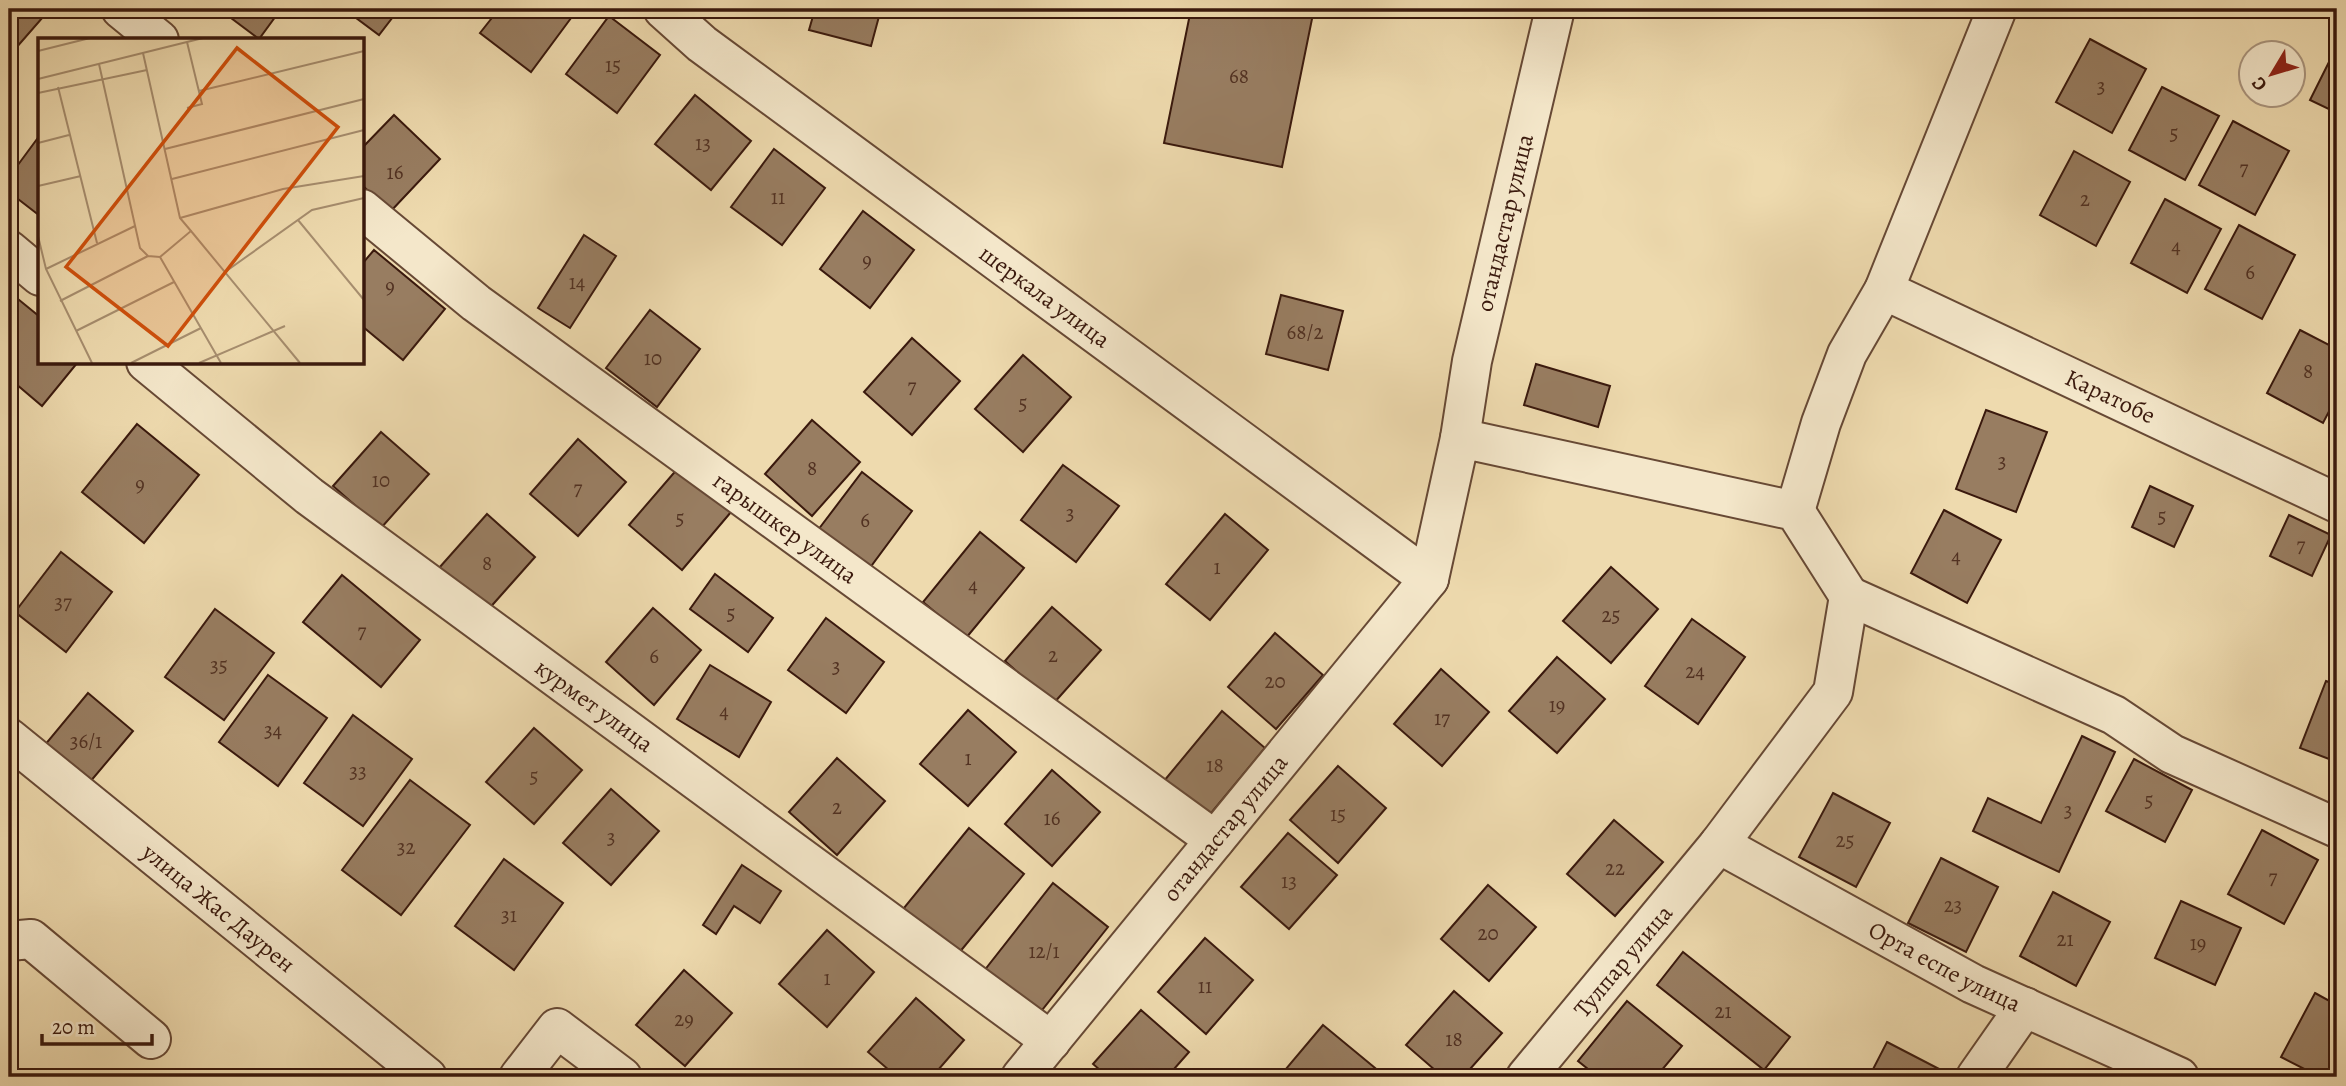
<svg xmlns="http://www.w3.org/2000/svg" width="2346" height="1086" viewBox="0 0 2346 1086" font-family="Alegreya,serif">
	<rect width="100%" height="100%" fill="#eedaae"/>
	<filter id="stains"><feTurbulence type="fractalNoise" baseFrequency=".00286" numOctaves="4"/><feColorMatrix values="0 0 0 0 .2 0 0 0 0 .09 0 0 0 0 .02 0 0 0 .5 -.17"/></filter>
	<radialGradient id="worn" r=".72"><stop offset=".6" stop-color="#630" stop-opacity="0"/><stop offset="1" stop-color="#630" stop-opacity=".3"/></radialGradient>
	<g fill="#987d61" stroke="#3a190d" stroke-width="2">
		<path d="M 9,9 L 50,9 L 9,56 Z"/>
		<path d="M 219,9 L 281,9 L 259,39 Z"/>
		<path d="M 344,9 L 399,9 L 379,35 Z"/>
		<path d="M 499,9 L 567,9 L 574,14 L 531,72 L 480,33 Z"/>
		<path d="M 815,9 L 881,9 L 871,46 L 809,30 Z"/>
		<path d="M 1191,9 L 1314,9 L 1282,167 L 1164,143 Z"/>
		<path d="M 609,16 L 660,55 L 617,113 L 566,74 Z"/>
		<path d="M 2090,39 L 2146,69 L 2112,133 L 2056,102 Z"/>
		<path d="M 2337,46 L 2337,113 L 2310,100 Z"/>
		<path d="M 2162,87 L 2219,116 L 2185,180 L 2129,150 Z"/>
		<path d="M 695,95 L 751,141 L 711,190 L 655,144 Z"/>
		<path d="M 394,115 L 440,159 L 390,212 L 362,185 L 362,148 Z"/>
		<path d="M 2233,121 L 2289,151 L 2255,215 L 2199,185 Z"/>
		<path d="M 40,135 L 40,216 L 9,192 L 9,177 Z"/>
		<path d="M 774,149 L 825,188 L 782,245 L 731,207 Z"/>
		<path d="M 2074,151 L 2130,182 L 2096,246 L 2040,215 Z"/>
		<path d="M 2165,199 L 2221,229 L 2187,293 L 2131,263 Z"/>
		<path d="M 863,211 L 914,250 L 870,308 L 820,269 Z"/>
		<path d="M 2239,225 L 2295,255 L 2262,319 L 2205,289 Z"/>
		<path d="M 584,235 L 616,256 L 570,328 L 538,308 Z"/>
		<path d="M 374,250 L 445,309 L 403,360 L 362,326 L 362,264 Z"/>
		<path d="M 13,295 L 40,317 L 40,362 L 78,362 L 42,406 L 9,378 L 9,300 Z"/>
		<path d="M 1281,295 L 1343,311 L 1328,370 L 1266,354 Z"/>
		<path d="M 650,310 L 700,349 L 657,407 L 606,368 Z"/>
		<path d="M 2300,330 L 2337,349 L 2337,396 L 2323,423 L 2267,393 Z"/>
		<path d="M 912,338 L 960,381 L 912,435 L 864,392 Z"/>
		<path d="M 1023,355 L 1071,397 L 1023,452 L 975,409 Z"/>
		<path d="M 1536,364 L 1610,386 L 1598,427 L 1524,405 Z"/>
		<path d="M 1986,410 L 2047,432 L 2016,512 L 1956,489 Z"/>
		<path d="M 812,420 L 860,462 L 812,516 L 765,474 Z"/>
		<path d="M 137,424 L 199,475 L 144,543 L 82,492 Z"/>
		<path d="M 381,432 L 429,474 L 381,528 L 333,486 Z"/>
		<path d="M 578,439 L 626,482 L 578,536 L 530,494 Z"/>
		<path d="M 1063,465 L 1119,506 L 1076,562 L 1021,520 Z"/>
		<path d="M 679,467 L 731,512 L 682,570 L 629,525 Z"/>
		<path d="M 862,472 L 912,511 L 869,569 L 818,530 Z"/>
		<path d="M 2150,486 L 2193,506 L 2174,547 L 2132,527 Z"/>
		<path d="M 1944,510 L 2001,540 L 1967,603 L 1911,573 Z"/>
		<path d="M 487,514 L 535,557 L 487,611 L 439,568 Z"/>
		<path d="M 1225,514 L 1268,550 L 1210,620 L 1166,584 Z"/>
		<path d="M 2289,515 L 2331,535 L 2312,576 L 2270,556 Z"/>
		<path d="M 980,532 L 1024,568 L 966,638 L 923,602 Z"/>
		<path d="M 61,552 L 112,592 L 66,652 L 15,612 Z"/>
		<path d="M 1611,567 L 1658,609 L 1611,663 L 1563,621 Z"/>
		<path d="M 715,574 L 773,618 L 748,652 L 690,609 Z"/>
		<path d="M 342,575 L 420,640 L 381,687 L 303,622 Z"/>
		<path d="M 1052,607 L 1101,650 L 1053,704 L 1005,661 Z"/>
		<path d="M 653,608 L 701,650 L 654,705 L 606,662 Z"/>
		<path d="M 215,609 L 274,653 L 224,720 L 165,677 Z"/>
		<path d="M 826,618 L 884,662 L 846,713 L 788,670 Z"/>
		<path d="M 1692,619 L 1745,657 L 1698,724 L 1645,686 Z"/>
		<path d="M 1275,633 L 1323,675 L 1276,729 L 1228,687 Z"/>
		<path d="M 1557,657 L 1605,699 L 1557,753 L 1509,711 Z"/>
		<path d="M 710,665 L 771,702 L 739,757 L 677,719 Z"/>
		<path d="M 1441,669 L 1489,712 L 1442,766 L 1394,724 Z"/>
		<path d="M 268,675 L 327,718 L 278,786 L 219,742 Z"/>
		<path d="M 2326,681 L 2337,685 L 2337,762 L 2300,748 Z"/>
		<path d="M 88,693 L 133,731 L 84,789 L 39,752 Z"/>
		<path d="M 968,710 L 1016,752 L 968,806 L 920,764 Z"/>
		<path d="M 1222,711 L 1265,748 L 1207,818 L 1164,781 Z"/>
		<path d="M 353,715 L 412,759 L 363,826 L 304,783 Z"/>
		<path d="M 534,728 L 582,770 L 534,824 L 486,782 Z"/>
		<path d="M 2082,736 L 2115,752 L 2059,872 L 1973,831 L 1988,798 L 2041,823 Z"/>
		<path d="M 837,758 L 885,801 L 837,855 L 789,812 Z"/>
		<path d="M 2134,759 L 2192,790 L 2165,842 L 2106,811 Z"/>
		<path d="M 1338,766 L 1386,808 L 1338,863 L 1290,820 Z"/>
		<path d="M 1052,770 L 1100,812 L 1052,866 L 1005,824 Z"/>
		<path d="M 410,780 L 470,825 L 401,915 L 342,870 Z"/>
		<path d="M 611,789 L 659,831 L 611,885 L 563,843 Z"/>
		<path d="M 1833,793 L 1890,823 L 1856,887 L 1799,857 Z"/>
		<path d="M 1614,820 L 1663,862 L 1615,916 L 1567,874 Z"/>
		<path d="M 969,828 L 1024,874 L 954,959 L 899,914 Z"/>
		<path d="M 2262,830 L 2318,860 L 2284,924 L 2228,894 Z"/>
		<path d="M 1288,833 L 1337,875 L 1289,929 L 1241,887 Z"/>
		<path d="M 1941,858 L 1998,887 L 1966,952 L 1908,923 Z"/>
		<path d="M 504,859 L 563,903 L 514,970 L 455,926 Z"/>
		<path d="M 742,865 L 781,891 L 760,923 L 734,906 L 716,934 L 703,925 Z"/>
		<path d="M 1053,883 L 1108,927 L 1035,1019 L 980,976 Z"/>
		<path d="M 1488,885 L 1536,927 L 1489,981 L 1441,939 Z"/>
		<path d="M 2053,892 L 2110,922 L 2076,986 L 2020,956 Z"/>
		<path d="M 2181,901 L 2241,928 L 2215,985 L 2155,958 Z"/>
		<path d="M 827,930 L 874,972 L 827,1027 L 779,984 Z"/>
		<path d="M 1205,938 L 1253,980 L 1206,1034 L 1158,992 Z"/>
		<path d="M 1683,952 L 1790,1037 L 1764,1070 L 1657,985 Z"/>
		<path d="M 684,970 L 732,1013 L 685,1066 L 636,1025 Z"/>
		<path d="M 1454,991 L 1502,1033 L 1463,1077 L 1443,1077 L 1406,1045 Z"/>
		<path d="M 2315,993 L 2337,1005 L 2337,1077 L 2320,1077 L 2281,1057 Z"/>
		<path d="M 916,998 L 964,1040 L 932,1077 L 897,1077 L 868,1052 Z"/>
		<path d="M 1627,1001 L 1682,1046 L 1656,1077 L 1598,1077 L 1578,1061 Z"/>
		<path d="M 1141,1010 L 1189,1052 L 1167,1077 L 1108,1077 L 1093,1064 Z"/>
		<path d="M 1323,1025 L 1386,1077 L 1294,1077 L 1285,1070 Z"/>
		<path d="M 1887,1042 L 1943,1071 L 1940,1077 L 1869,1077 Z"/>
	</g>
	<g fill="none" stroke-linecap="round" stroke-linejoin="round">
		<defs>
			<g id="minor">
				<path d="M 121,9 L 159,40"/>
				<path id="s1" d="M 663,9 L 702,44 L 1429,579"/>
				<path id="s2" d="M 362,209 L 476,303 L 1215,840"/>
				<path d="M 9,250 L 40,276"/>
				<path id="s3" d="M 1884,290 L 2337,503"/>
				<path id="s4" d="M 146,362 L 309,496 L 1051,1041"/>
				<path id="s5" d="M 1460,438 L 1472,361 L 1555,9"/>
				<path d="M 1795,511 L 1821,423 L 1847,354 L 1884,290 L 1997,9"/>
				<path d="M 1849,596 L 2114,715 L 2172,754 L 2337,828"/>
				<path id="s6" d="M 9,738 L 427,1077"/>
				<path id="s7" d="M 1719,844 L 1973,984 L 2179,1077"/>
				<path d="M 9,941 L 31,939 L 151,1039"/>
				<path d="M 519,1077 L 557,1028 L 622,1077"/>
				<path id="s8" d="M 1021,1077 L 1429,579 L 1460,438 L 1795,511 L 1849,596 L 1833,692 L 1719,844 L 1526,1077"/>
				<path d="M 1976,1077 L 2025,1007"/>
			</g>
		</defs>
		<use href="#minor" stroke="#674935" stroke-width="42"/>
		<use href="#minor" stroke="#f4e7ca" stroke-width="38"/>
	</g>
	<g text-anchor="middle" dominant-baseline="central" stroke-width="6" stroke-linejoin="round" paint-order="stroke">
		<g font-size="21" fill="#523222">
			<text x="613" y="65">15</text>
			<text x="1239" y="76">68</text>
			<text x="2101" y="86">3</text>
			<text x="2174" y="133">5</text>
			<text x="703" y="143">13</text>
			<text x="2244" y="168">7</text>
			<text x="395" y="172">16</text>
			<text x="778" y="197">11</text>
			<text x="2085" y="199">2</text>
			<text x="2176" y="246">4</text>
			<text x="867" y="260">9</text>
			<text x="2250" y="272">6</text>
			<text x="577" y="282">14</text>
			<text x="390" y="286">9</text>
			<text x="1305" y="332">68/2</text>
			<text x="653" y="358">10</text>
			<text x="2308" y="371">8</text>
			<text x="912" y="386">7</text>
			<text x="1023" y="403">5</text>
			<text x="2002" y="461">3</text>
			<text x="812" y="468">8</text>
			<text x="381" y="480">10</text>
			<text x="140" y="484">9</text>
			<text x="578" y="488">7</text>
			<text x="1070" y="513">3</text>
			<text x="2162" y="516">5</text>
			<text x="680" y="518">5</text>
			<text x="865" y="520">6</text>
			<text x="2301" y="545">7</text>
			<text x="1956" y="556">4</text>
			<text x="487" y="563">8</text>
			<text x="1217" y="567">1</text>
			<text x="973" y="585">4</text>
			<text x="63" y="602">37</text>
			<text x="731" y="613">5</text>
			<text x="1611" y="615">25</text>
			<text x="362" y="631">7</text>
			<text x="1053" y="655">2</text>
			<text x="654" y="656">6</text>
			<text x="219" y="665">35</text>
			<text x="836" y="666">3</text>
			<text x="1695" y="671">24</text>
			<text x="1275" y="681">20</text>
			<text x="1557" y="705">19</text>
			<text x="724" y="711">4</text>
			<text x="1442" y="718">17</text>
			<text x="273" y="730">34</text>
			<text x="86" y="741">36/1</text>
			<text x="968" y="758">1</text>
			<text x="1215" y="765">18</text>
			<text x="358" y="771">33</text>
			<text x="534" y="776">5</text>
			<text x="2149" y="800">5</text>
			<text x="837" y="807">2</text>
			<text x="2068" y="810">3</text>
			<text x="1338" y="814">15</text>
			<text x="1052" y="818">16</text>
			<text x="611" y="837">3</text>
			<text x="1845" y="840">25</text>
			<text x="406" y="847">32</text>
			<text x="1615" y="868">22</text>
			<text x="2273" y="877">7</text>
			<text x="1289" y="881">13</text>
			<text x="1953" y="905">23</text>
			<text x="509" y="915">31</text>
			<text x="1488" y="933">20</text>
			<text x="2065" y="939">21</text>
			<text x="2198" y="943">19</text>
			<text x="1044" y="951">12/1</text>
			<text x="827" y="978">1</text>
			<text x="1205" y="986">11</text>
			<text x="1723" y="1011">21</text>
			<text x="684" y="1019">29</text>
			<text x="1454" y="1039">18</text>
		</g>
		<g font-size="24" fill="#3a190d" stroke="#f4e7ca">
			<text stroke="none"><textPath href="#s5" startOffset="220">отандастар улица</textPath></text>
			<text stroke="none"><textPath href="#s1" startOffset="478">шеркала улица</textPath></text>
			<text stroke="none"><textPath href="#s3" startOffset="250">Каратобе</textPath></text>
			<text stroke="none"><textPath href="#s2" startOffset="530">гарышкер улица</textPath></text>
			<text stroke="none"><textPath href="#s4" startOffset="565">курмет улица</textPath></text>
			<text stroke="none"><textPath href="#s8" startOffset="322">отандастар улица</textPath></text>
			<text stroke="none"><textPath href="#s6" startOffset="270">улица Жас Даурен</textPath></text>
			<text transform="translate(1623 961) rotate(-50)">Тулпар улица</text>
			<text stroke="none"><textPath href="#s7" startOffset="257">Орта еспе улица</textPath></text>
		</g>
	</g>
	<g transform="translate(38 38)">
		<rect width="326" height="326" fill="#eedaae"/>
		<path fill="none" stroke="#a68d6e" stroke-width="2" d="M 0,13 L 52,0M 61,26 L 102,210 L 110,218 L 122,219 L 153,193 L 142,180 L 105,15M 0,41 L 165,0M 20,49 L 59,205M 161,53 L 326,13M 0,55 L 109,32M 149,70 L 164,66 L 149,4M 0,105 L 31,97M 127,111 L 326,61M 134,141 L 326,92M 0,148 L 43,138M 142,180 L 245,151 L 326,138M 260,182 L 326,262M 153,193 L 262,325M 0,198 L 8,231 L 54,325M 122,219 L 183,325M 8,231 L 97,188M 187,234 L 274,172 L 326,160M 22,263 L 110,218M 38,293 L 136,244M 93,325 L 163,290M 161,325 L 247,288"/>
		<path fill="#ce4f0c" fill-opacity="0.15" stroke="#ce4f0c" stroke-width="3.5" d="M 199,10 L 300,89 L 130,308 L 28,229 Z"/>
		<rect width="326" height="326" fill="none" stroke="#3a190d" stroke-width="3.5"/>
	</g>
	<rect width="2346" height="1086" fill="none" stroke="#eedaae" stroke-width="35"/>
	<rect x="10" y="10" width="2325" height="1065" fill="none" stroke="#3a190d" stroke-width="3.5"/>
	<rect x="18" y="18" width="2311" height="1051" fill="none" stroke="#3a190d" stroke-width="2"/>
	<g transform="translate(2272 74) rotate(232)"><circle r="33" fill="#f4e7ca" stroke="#aa957e" stroke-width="2"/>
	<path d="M0-5L12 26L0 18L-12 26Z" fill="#8f2418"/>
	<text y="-10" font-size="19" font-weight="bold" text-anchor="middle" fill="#3a190d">С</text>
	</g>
	<path d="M42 1034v10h110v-10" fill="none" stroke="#3a190d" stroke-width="3.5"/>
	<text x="52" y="1034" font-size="21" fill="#3a190d" stroke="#f4e7ca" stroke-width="5" paint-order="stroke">20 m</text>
	<rect width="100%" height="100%" filter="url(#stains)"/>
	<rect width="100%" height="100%" fill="url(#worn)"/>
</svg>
